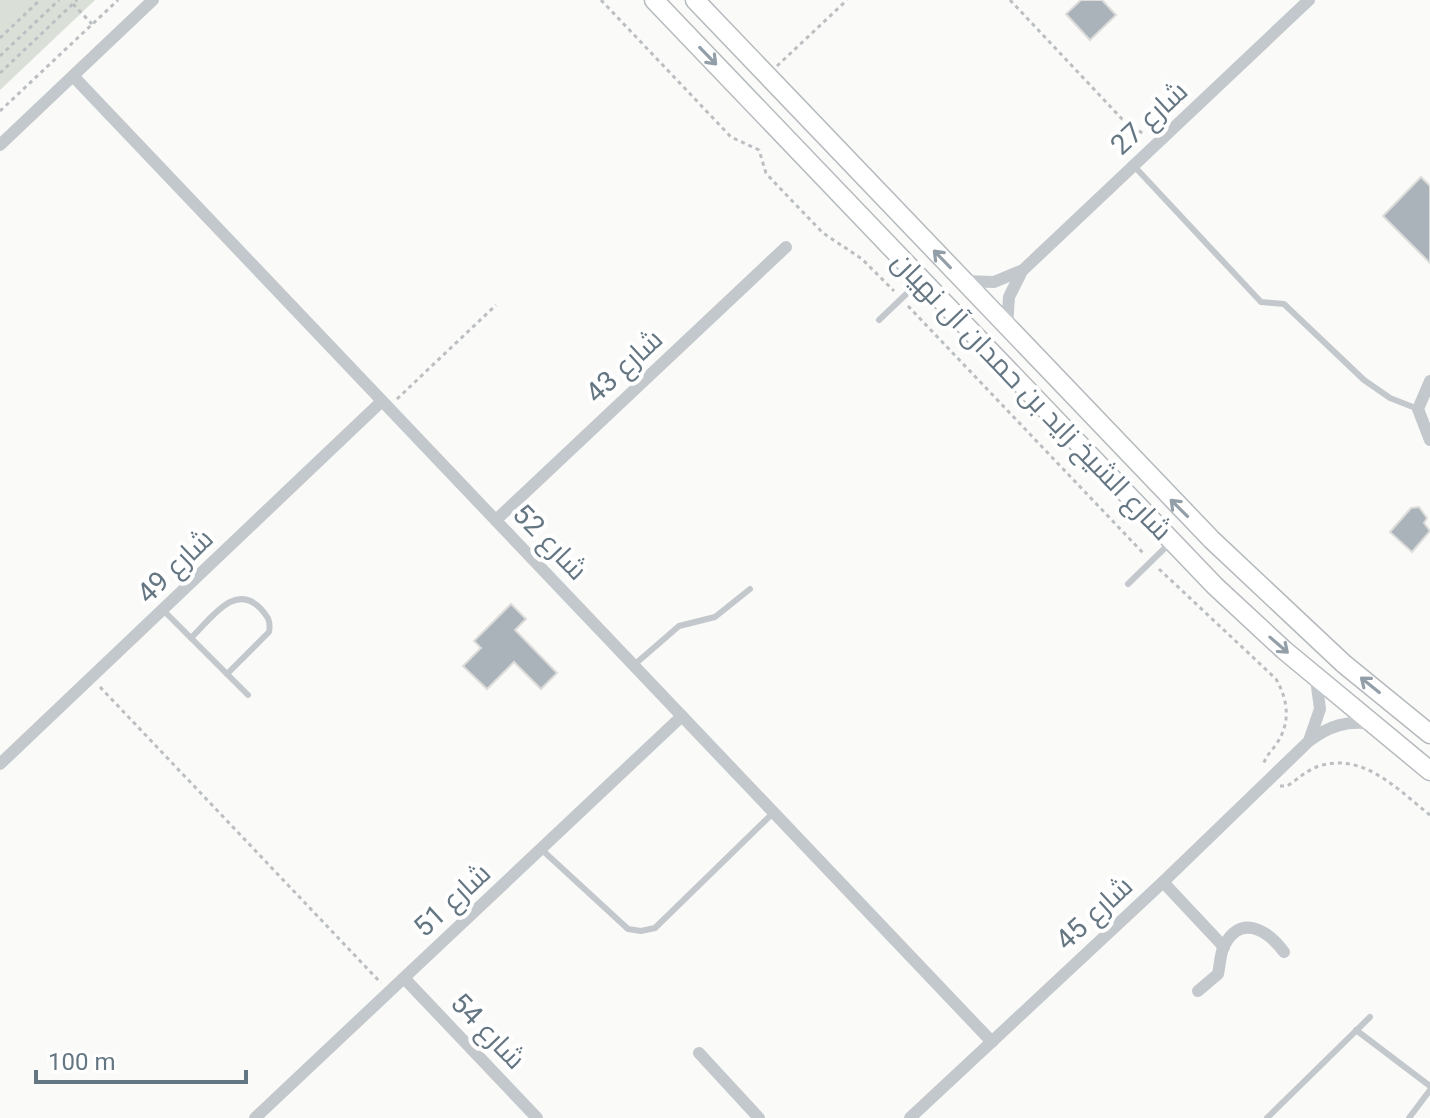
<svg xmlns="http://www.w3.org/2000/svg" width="1430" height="1118" viewBox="0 0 1430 1118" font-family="Roboto,Cairo,sans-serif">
	<rect width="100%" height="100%" fill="#fafaf8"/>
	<path fill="#dadfd7" d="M 0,0 L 95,0 L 0,90 Z"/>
	<g fill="#aab3b9" stroke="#dcdcda" stroke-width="2">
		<path d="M 1081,0 L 1102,0 L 1116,15 L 1090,40 L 1066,14 Z"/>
		<path d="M 1421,177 L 1430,186 L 1430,263 L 1383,216 Z"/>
		<path d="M 1419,507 L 1427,518 L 1424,523 L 1430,531 L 1412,552 L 1390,532 L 1411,508 Z"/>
		<path d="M 511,604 L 526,619 L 515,630 L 557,673 L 541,689 L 514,662 L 487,689 L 463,666 L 481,648 L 474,641 Z"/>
	</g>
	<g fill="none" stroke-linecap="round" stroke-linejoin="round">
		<defs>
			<g id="primary">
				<path d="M 654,0 L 1215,586 L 1284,650 L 1430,771"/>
				<path d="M 695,0 L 1212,540 L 1344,664 L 1430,734"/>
			</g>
		</defs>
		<use href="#primary" stroke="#b5babe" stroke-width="21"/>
		<g stroke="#bbbfc2" stroke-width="3" stroke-dasharray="4 4" stroke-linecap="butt">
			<path d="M 601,0 L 731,137 L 759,150 L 766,173 L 774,182 L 823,233 L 862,259 L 894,291"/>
			<path d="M 1010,0 L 1122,119 L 1145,135"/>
			<path d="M 73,4 L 92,24"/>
			<path d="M 0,38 L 40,0"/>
			<path d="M 0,56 L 59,0"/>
			<path d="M 777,66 L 847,0"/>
			<path d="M 0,73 L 77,0"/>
			<path d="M 0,111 L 118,0"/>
			<path d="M 908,306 L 1145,555"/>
			<path d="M 397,399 L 496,305"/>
			<path d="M 1159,569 L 1276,679 C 1288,700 1291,722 1277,743 C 1272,751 1265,756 1263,766"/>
			<path d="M 100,687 L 381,983"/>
			<path d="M 1280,786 L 1287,786 C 1298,779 1307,770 1319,766 C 1364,752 1398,790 1430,815"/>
		</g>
		<g stroke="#c3c8cc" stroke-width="6">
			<path d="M 1134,166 L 1261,302 L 1284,304 L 1364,380 L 1390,398 L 1418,409"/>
			<path d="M 879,320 L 920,281"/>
			<path d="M 1128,584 L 1171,542"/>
			<path d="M 163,610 L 248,695"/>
			<path d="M 191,638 C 211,619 235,581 261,609 C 268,617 271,621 269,632 L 227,674"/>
			<path d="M 634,665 L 679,626 L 715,617 L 750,589"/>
			<path d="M 541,849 L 628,929 L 641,931 L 655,928 L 774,812"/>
			<path d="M 1356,1030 L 1430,1086"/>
			<path d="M 1267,1118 L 1370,1017"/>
			<path d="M 1409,1118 L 1430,1090"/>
		</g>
		<g stroke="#c3c8cc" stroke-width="12">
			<path d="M 73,76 L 992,1042"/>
			<path d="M 0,145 L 153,0"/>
			<path d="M 963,281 L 994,282 L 1023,270 L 1309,0"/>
			<path d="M 1007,327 L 1009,297 L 1021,273"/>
			<path d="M 1430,381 L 1418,409 L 1430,440"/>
			<path d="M 496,520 L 786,247"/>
			<path d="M 1310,738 L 1320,709 L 1316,679"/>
			<path d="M 0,764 L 382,401"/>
			<path d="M 1163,882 L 1224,947"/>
			<path d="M 404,978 L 537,1118"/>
			<path d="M 1198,991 L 1218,974 C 1220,965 1220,957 1223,948 C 1239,913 1267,929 1284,952"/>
			<path d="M 699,1053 L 759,1118"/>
			<path d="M 255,1118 L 682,716"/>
			<path d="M 910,1118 L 1163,882 L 1309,741 C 1329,726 1347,720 1372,724"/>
		</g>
		<use href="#primary" stroke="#fff" stroke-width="18"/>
	</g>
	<defs><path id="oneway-shaft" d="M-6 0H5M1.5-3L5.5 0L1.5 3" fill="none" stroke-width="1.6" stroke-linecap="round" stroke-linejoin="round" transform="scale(2)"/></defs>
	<g stroke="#939fa8">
		<use href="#oneway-shaft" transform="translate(708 56) rotate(46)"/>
		<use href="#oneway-shaft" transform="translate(942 259) rotate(-134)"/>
		<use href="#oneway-shaft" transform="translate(1179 508) rotate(-135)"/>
		<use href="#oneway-shaft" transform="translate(1279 645) rotate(41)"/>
		<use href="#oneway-shaft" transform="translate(1370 685) rotate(-141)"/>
	</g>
	<g text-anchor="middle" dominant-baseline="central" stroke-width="8" stroke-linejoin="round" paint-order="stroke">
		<g font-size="28" fill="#657683" stroke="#fff">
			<text transform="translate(1149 118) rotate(-43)">شارع 27</text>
			<text transform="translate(624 366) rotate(-43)">شارع 43</text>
			<text transform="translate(1032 396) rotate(46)">شارع الشيخ زايد بن حمدان آل نهيان</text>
			<text transform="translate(550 542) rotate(46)">شارع 52</text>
			<text transform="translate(175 566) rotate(-44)">شارع 49</text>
			<text transform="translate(452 900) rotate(-43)">شارع 51</text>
			<text transform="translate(1094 913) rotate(-43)">شارع 45</text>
			<text transform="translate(488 1031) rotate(46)">شارع 54</text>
		</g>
	</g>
	<path d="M36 1070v12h210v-12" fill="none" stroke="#657683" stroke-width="4"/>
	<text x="48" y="1070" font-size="24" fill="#657683" stroke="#ffffff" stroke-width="6" paint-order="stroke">100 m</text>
</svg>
